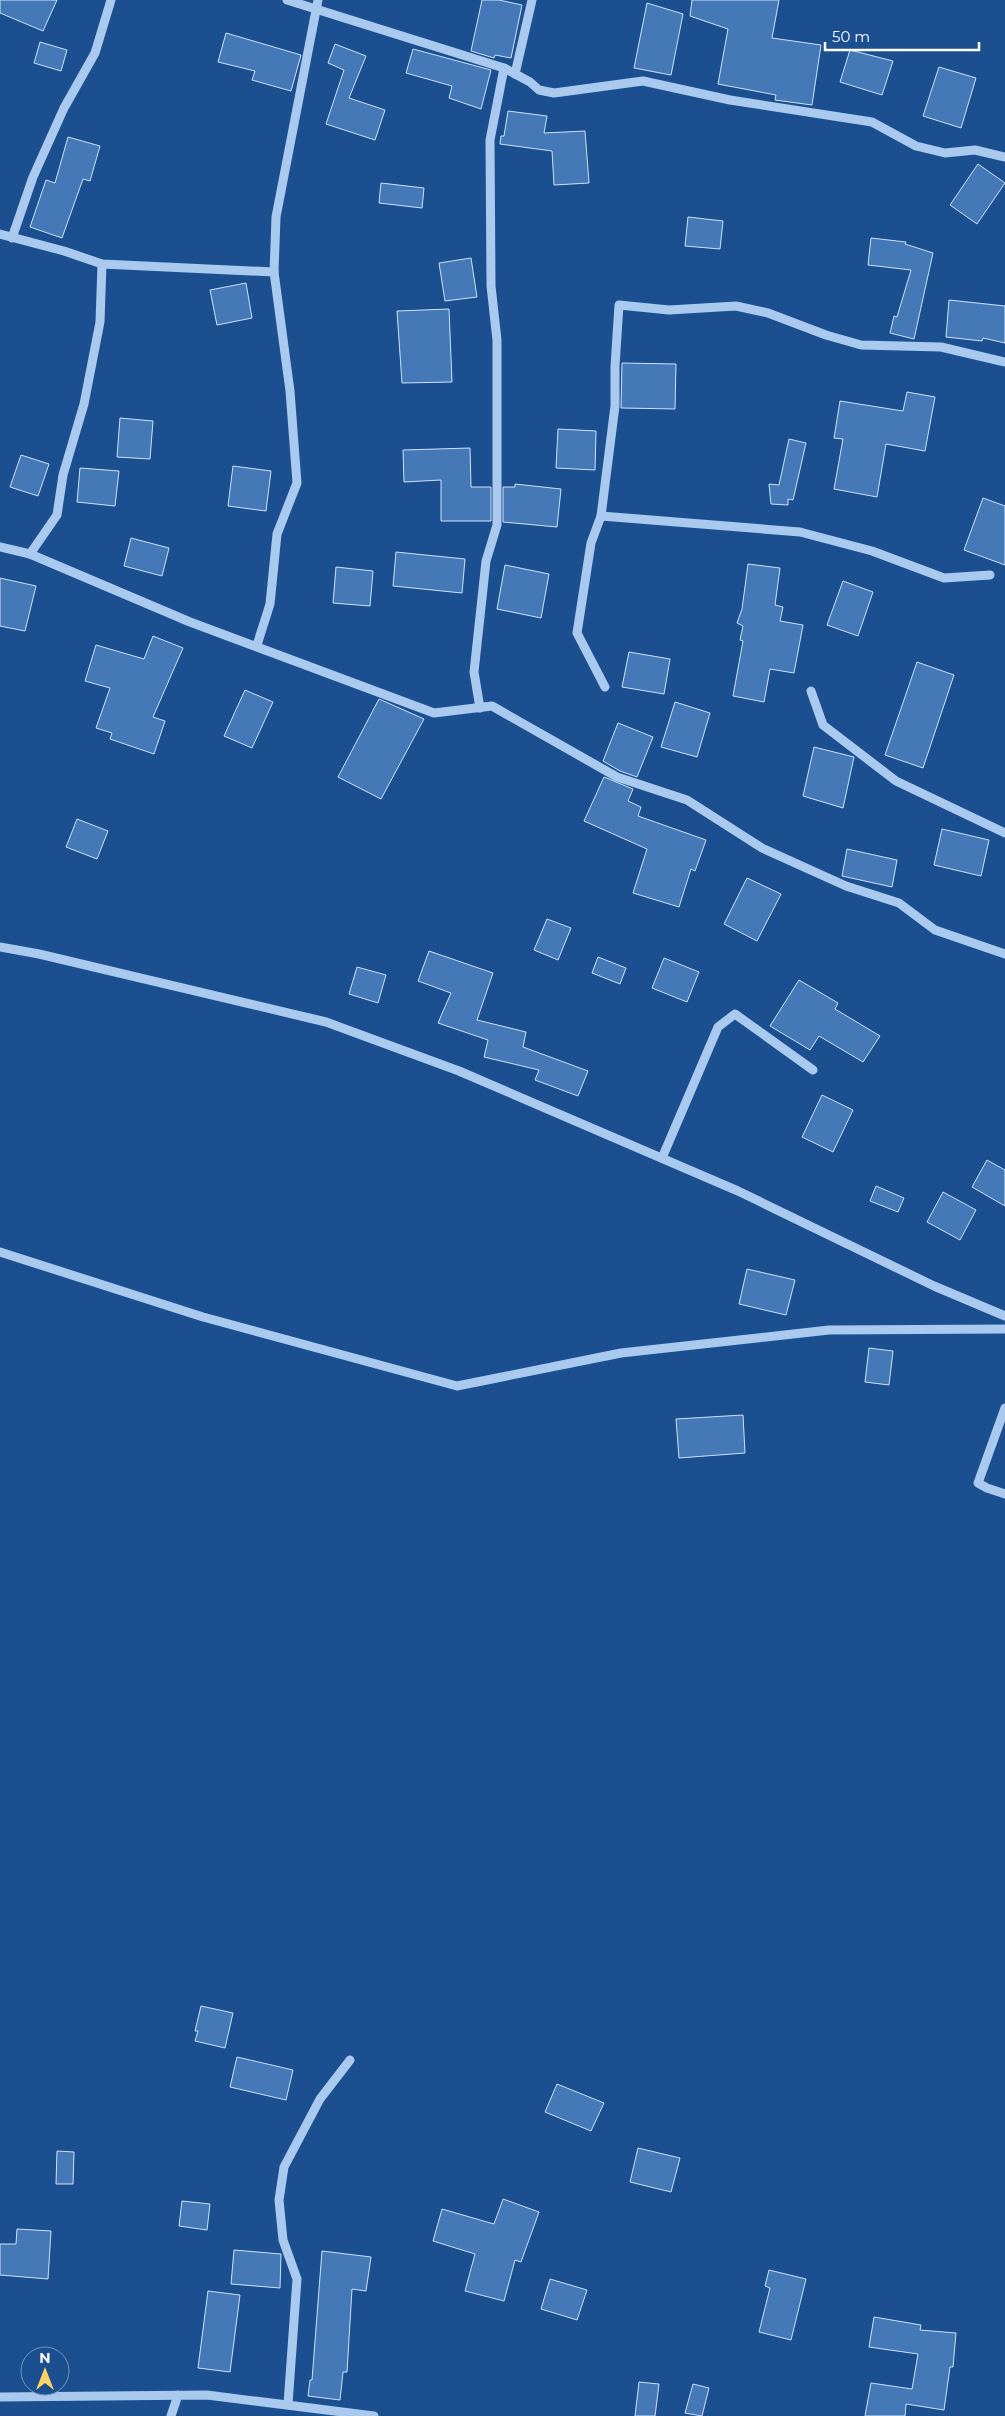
<svg xmlns="http://www.w3.org/2000/svg" width="1005" height="2416" viewBox="0 0 1005 2416" font-family="Montserrat,sans-serif">
	<rect width="100%" height="100%" fill="#1b4f8f"/>
	<g fill="#4478b7" stroke="#cfe3fa">
		<path d="M 0,0 L 57,0 L 43,31 L 0,13 Z"/>
		<path d="M 482,0 L 499,0 L 522,5 L 511,58 L 495,55 L 494,58 L 471,51 Z"/>
		<path d="M 692,0 L 779,0 L 772,38 L 821,45 L 812,105 L 775,100 L 776,95 L 718,84 L 728,29 L 690,16 Z"/>
		<path d="M 647,3 L 683,14 L 671,75 L 634,68 Z"/>
		<path d="M 226,33 L 301,55 L 291,91 L 252,80 L 255,71 L 218,62 Z"/>
		<path d="M 40,42 L 67,50 L 61,71 L 34,63 Z"/>
		<path d="M 335,44 L 366,56 L 349,98 L 385,110 L 375,140 L 326,124 L 344,70 L 328,63 Z"/>
		<path d="M 413,49 L 491,70 L 481,109 L 449,98 L 452,86 L 406,73 Z"/>
		<path d="M 850,50 L 893,61 L 882,95 L 840,82 Z"/>
		<path d="M 939,67 L 976,78 L 961,128 L 923,116 Z"/>
		<path d="M 508,111 L 547,116 L 544,133 L 585,131 L 589,183 L 554,185 L 552,151 L 500,144 L 501,136 L 504,136 Z"/>
		<path d="M 68,137 L 100,146 L 90,181 L 83,179 L 62,238 L 30,227 L 46,180 L 55,183 Z"/>
		<path d="M 978,164 L 1005,183 L 977,224 L 950,205 Z"/>
		<path d="M 381,183 L 424,188 L 422,208 L 379,203 Z"/>
		<path d="M 688,217 L 723,221 L 720,249 L 685,246 Z"/>
		<path d="M 871,238 L 906,242 L 905,244 L 933,253 L 914,339 L 890,333 L 894,316 L 897,317 L 911,270 L 868,265 Z"/>
		<path d="M 471,258 L 477,297 L 445,301 L 439,263 Z"/>
		<path d="M 246,283 L 252,318 L 217,325 L 210,290 Z"/>
		<path d="M 949,300 L 1005,306 L 1005,343 L 983,338 L 982,341 L 946,337 Z"/>
		<path d="M 449,309 L 452,382 L 402,383 L 397,311 Z"/>
		<path d="M 622,363 L 676,364 L 675,409 L 621,408 Z"/>
		<path d="M 907,392 L 935,397 L 925,451 L 886,444 L 877,497 L 834,489 L 843,439 L 834,438 L 840,401 L 903,411 Z"/>
		<path d="M 120,418 L 153,421 L 150,459 L 117,457 Z"/>
		<path d="M 558,429 L 596,431 L 595,470 L 556,468 Z"/>
		<path d="M 789,439 L 806,443 L 793,500 L 788,499 L 788,505 L 771,504 L 769,484 L 779,485 Z"/>
		<path d="M 470,448 L 471,487 L 491,487 L 491,521 L 441,521 L 441,480 L 404,482 L 403,450 Z"/>
		<path d="M 21,455 L 49,464 L 38,496 L 10,487 Z"/>
		<path d="M 233,466 L 271,471 L 266,511 L 228,506 Z"/>
		<path d="M 80,468 L 119,471 L 115,506 L 77,502 Z"/>
		<path d="M 515,484 L 561,489 L 557,527 L 503,522 L 503,487 L 515,487 Z"/>
		<path d="M 983,498 L 1005,506 L 1005,565 L 964,550 Z"/>
		<path d="M 131,538 L 169,548 L 162,576 L 124,566 Z"/>
		<path d="M 396,552 L 465,559 L 462,593 L 393,586 Z"/>
		<path d="M 748,564 L 780,568 L 775,605 L 783,607 L 780,621 L 803,625 L 794,673 L 770,669 L 764,702 L 733,696 L 743,641 L 740,640 L 743,626 L 737,623 L 742,609 Z"/>
		<path d="M 505,565 L 549,574 L 541,618 L 497,609 Z"/>
		<path d="M 336,567 L 373,571 L 370,606 L 333,603 Z"/>
		<path d="M 0,578 L 36,586 L 25,631 L 0,626 Z"/>
		<path d="M 843,581 L 873,592 L 858,636 L 827,625 Z"/>
		<path d="M 153,636 L 183,648 L 153,717 L 165,721 L 154,754 L 110,739 L 112,733 L 96,728 L 110,688 L 85,681 L 96,645 L 144,659 Z"/>
		<path d="M 629,652 L 670,659 L 664,694 L 622,687 Z"/>
		<path d="M 917,662 L 954,675 L 923,768 L 885,755 Z"/>
		<path d="M 245,690 L 273,702 L 252,748 L 224,736 Z"/>
		<path d="M 379,699 L 424,719 L 381,799 L 338,777 Z"/>
		<path d="M 675,702 L 710,713 L 697,757 L 661,747 Z"/>
		<path d="M 618,723 L 653,737 L 637,777 L 620,771 L 603,761 Z"/>
		<path d="M 814,747 L 854,757 L 843,808 L 803,796 Z"/>
		<path d="M 604,777 L 633,789 L 628,801 L 641,807 L 638,816 L 706,840 L 695,871 L 691,869 L 679,907 L 633,893 L 647,849 L 584,821 Z"/>
		<path d="M 77,819 L 108,831 L 97,859 L 66,847 Z"/>
		<path d="M 942,829 L 989,840 L 981,876 L 934,865 Z"/>
		<path d="M 847,849 L 897,860 L 892,887 L 842,876 Z"/>
		<path d="M 747,878 L 781,894 L 757,941 L 724,924 Z"/>
		<path d="M 547,919 L 571,928 L 558,960 L 534,950 Z"/>
		<path d="M 429,951 L 493,973 L 477,1020 L 526,1032 L 523,1047 L 588,1071 L 578,1096 L 535,1080 L 539,1070 L 484,1057 L 488,1040 L 438,1023 L 451,993 L 418,981 Z"/>
		<path d="M 598,957 L 626,968 L 620,984 L 592,973 Z"/>
		<path d="M 664,958 L 699,972 L 687,1002 L 652,988 Z"/>
		<path d="M 357,967 L 386,975 L 378,1003 L 349,994 Z"/>
		<path d="M 799,980 L 838,1003 L 835,1009 L 880,1036 L 863,1062 L 819,1036 L 810,1050 L 770,1026 Z"/>
		<path d="M 822,1095 L 853,1110 L 833,1152 L 802,1137 Z"/>
		<path d="M 987,1160 L 1005,1170 L 1005,1206 L 972,1187 Z"/>
		<path d="M 876,1186 L 904,1198 L 898,1212 L 870,1201 Z"/>
		<path d="M 943,1192 L 976,1210 L 960,1240 L 927,1222 Z"/>
		<path d="M 747,1269 L 795,1280 L 786,1315 L 739,1304 Z"/>
		<path d="M 869,1348 L 893,1351 L 889,1385 L 865,1382 Z"/>
		<path d="M 743,1415 L 745,1453 L 679,1458 L 676,1419 Z"/>
		<path d="M 201,2006 L 233,2013 L 225,2048 L 195,2041 L 198,2031 L 195,2031 Z"/>
		<path d="M 237,2057 L 293,2070 L 286,2100 L 230,2087 Z"/>
		<path d="M 557,2084 L 604,2103 L 591,2131 L 545,2112 Z"/>
		<path d="M 638,2148 L 680,2158 L 671,2192 L 630,2182 Z"/>
		<path d="M 57,2151 L 74,2152 L 73,2184 L 56,2184 Z"/>
		<path d="M 503,2199 L 539,2212 L 521,2262 L 515,2260 L 504,2301 L 465,2291 L 475,2254 L 433,2241 L 442,2209 L 494,2224 Z"/>
		<path d="M 182,2201 L 210,2204 L 207,2230 L 179,2226 Z"/>
		<path d="M 17,2229 L 51,2231 L 48,2279 L 0,2275 L 0,2244 L 16,2244 Z"/>
		<path d="M 234,2250 L 281,2254 L 280,2288 L 231,2284 Z"/>
		<path d="M 322,2251 L 371,2257 L 366,2291 L 352,2289 L 347,2372 L 343,2372 L 340,2400 L 308,2396 L 310,2380 L 312,2380 Z"/>
		<path d="M 769,2270 L 806,2279 L 791,2340 L 759,2332 L 770,2288 L 765,2286 Z"/>
		<path d="M 550,2279 L 587,2290 L 577,2320 L 541,2309 Z"/>
		<path d="M 208,2291 L 240,2295 L 230,2372 L 198,2368 Z"/>
		<path d="M 874,2317 L 921,2325 L 920,2330 L 956,2333 L 953,2367 L 950,2367 L 944,2410 L 906,2404 L 905,2416 L 865,2416 L 871,2383 L 912,2389 L 918,2354 L 869,2347 Z"/>
		<path d="M 639,2382 L 659,2384 L 655,2416 L 635,2416 Z"/>
		<path d="M 693,2384 L 709,2388 L 702,2416 L 685,2413 Z"/>
	</g>
	<g fill="none" stroke-linecap="round" stroke-linejoin="round">
		<g stroke="#a9c9ee" stroke-width="9">
			<path d="M 287,0 L 504,68 L 490,140 L 491,286 L 497,340 L 497,525 L 486,561 L 474,672 L 480,708"/>
			<path d="M 504,68 L 530,82 L 539,90 L 554,93 L 643,81 L 730,100 L 872,122 L 916,146 L 945,153 L 975,150 L 1005,157"/>
			<path d="M 515,74 L 532,0"/>
			<path d="M 0,234 L 64,251 L 102,264 L 274,272 L 290,391 L 297,483 L 277,534 L 270,604 L 257,645"/>
			<path d="M 12,238 L 33,177 L 64,108 L 95,53 L 111,0"/>
			<path d="M 274,272 L 276,217 L 318,0"/>
			<path d="M 601,516 L 800,532 L 872,551 L 944,578 L 990,575"/>
			<path d="M 0,547 L 30,554 L 190,622 L 434,713 L 492,706 L 617,777 L 687,800 L 762,848 L 846,886 L 899,903 L 935,930 L 1005,954"/>
			<path d="M 30,554 L 57,515 L 63,475 L 84,404 L 100,322 L 102,264"/>
			<path d="M 605,687 L 577,633 L 591,543 L 601,516 L 615,406 L 615,366 L 619,305 L 669,310 L 736,306 L 768,313 L 826,335 L 861,345 L 941,347 L 1005,362"/>
			<path d="M 811,691 L 823,725 L 896,781 L 1005,833"/>
			<path d="M 0,947 L 39,954 L 326,1022 L 459,1071 L 738,1191 L 934,1286 L 1005,1316"/>
			<path d="M 662,1158 L 718,1027 L 735,1014 L 813,1070"/>
			<path d="M 0,1252 L 203,1317 L 457,1386 L 621,1353 L 829,1330 L 1005,1329"/>
			<path d="M 1005,1408 L 978,1483 L 987,1488 L 1005,1494"/>
			<path d="M 0,2397 L 207,2395 L 374,2416"/>
			<path d="M 288,2404 L 297,2279 L 283,2240 L 279,2200 L 284,2167 L 320,2099 L 350,2060"/>
			<path d="M 171,2416 L 178,2395"/>
		</g>
	</g>
	<g transform="translate(45 2371)"><circle r="24" fill="#1b4f8f" stroke="#7695bc"/>
	<path d="M0-4L9 19L0 12L-9 19Z" fill="#ffd166"/>
	<text y="-8" font-size="14" font-weight="bold" text-anchor="middle" fill="#ffffff">N</text>
	</g>
	<path d="M825 42v8h154v-8" fill="none" stroke="#ffffff" stroke-width="2.5"/>
	<text x="832" y="42" font-size="15" fill="#ffffff" stroke="#1b4f8f" stroke-width="4" paint-order="stroke">50 m</text>
</svg>
